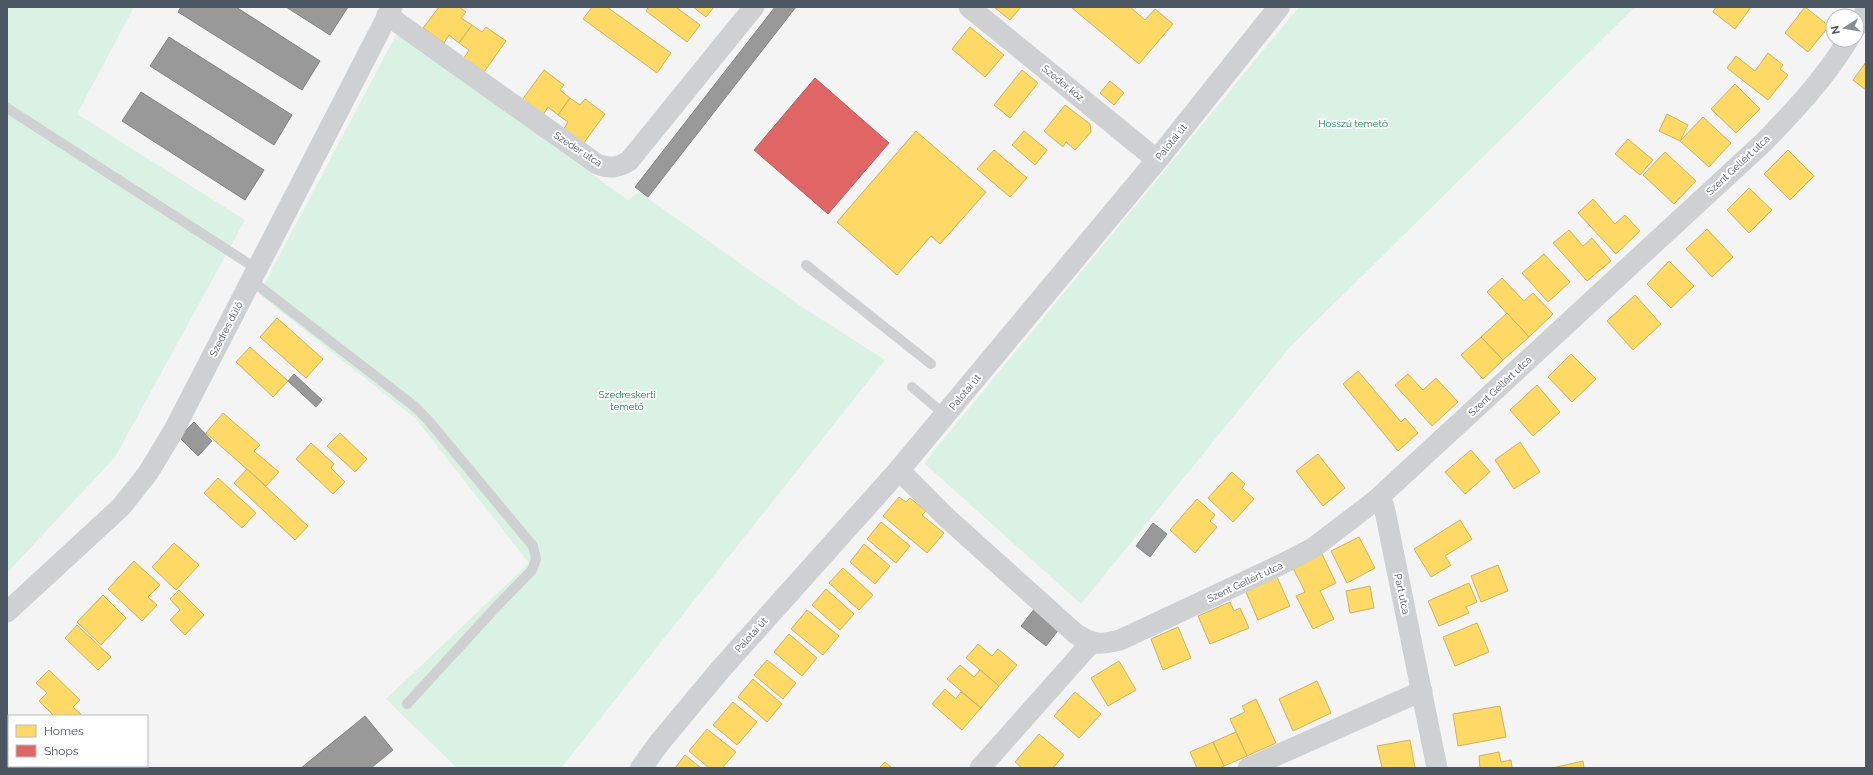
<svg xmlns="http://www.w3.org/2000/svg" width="1873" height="775" viewBox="0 0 1873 775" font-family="Raleway,sans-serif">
	<rect width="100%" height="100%" fill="#f4f4f4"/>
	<g fill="#d9f2e3">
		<path d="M 7,7 L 134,7 L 77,114 L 245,220 L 115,457 L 7,573 Z"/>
		<path d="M 1299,7 L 1635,7 L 1290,347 L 1081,604 L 924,463 Z"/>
		<path d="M 397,33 L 628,200 L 639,192 L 802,307 L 885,360 L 561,768 L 457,768 L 386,699 L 529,563 L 415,418 L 259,294 Z"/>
	</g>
	<g fill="#ffd966" stroke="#c9b264">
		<path d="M 439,7 L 459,7 L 466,12 L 461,18 L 472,25 L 459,43 L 449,35 L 444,43 L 423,28 Z"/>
		<path d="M 592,7 L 607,7 L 671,53 L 657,73 L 583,19 Z"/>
		<path d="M 649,7 L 676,7 L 700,25 L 687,42 L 646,11 Z"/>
		<path d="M 693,7 L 714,7 L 706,17 Z"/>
		<path d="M 994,7 L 1021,7 L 1010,20 Z"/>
		<path d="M 1071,7 L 1130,7 L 1145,20 L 1155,9 L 1173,24 L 1139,64 Z"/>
		<path d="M 1716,7 L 1751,7 L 1735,29 L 1713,12 Z"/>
		<path d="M 1805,7 L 1829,26 L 1808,52 L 1785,33 Z"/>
		<path d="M 472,25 L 482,32 L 486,27 L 506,41 L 484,72 L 464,58 L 469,50 L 459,43 Z"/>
		<path d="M 970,27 L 1004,55 L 985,77 L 952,49 Z"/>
		<path d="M 1768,53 L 1783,65 L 1780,69 L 1788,75 L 1768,100 L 1727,68 L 1736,56 L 1755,71 Z"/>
		<path d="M 1866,62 L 1866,90 L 1853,80 Z"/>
		<path d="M 544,70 L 564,85 L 560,90 L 570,98 L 558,115 L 548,107 L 543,115 L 522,100 Z"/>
		<path d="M 1022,70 L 1038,83 L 1010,118 L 994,105 Z"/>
		<path d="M 1110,81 L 1124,93 L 1114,105 L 1100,93 Z"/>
		<path d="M 1735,84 L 1760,109 L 1736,133 L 1711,109 Z"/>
		<path d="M 570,98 L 580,105 L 585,99 L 605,114 L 583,144 L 563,130 L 568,122 L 558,115 Z"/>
		<path d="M 1065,105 L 1090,124 L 1091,132 L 1075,150 L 1066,142 L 1063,147 L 1044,131 Z"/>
		<path d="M 1667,114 L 1688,125 L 1680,141 L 1659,131 Z"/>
		<path d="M 1703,117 L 1731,143 L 1709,167 L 1680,141 Z"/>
		<path d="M 916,131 L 986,192 L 940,244 L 931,236 L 897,275 L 837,222 Z"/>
		<path d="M 1024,131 L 1047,150 L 1035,165 L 1012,145 Z"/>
		<path d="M 1628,139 L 1653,160 L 1640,175 L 1615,154 Z"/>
		<path d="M 994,150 L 1027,178 L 1010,197 L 977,169 Z"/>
		<path d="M 1788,150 L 1814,176 L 1790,200 L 1764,174 Z"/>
		<path d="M 1665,152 L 1696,181 L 1674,204 L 1643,175 Z"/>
		<path d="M 1749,188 L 1772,210 L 1749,233 L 1727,210 Z"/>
		<path d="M 1593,199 L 1615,224 L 1625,215 L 1640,231 L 1616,254 L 1578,213 Z"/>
		<path d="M 1707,229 L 1733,257 L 1712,277 L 1686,249 Z"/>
		<path d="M 1569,230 L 1583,246 L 1592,238 L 1611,261 L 1587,281 L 1553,243 Z"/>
		<path d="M 1544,254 L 1570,282 L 1548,302 L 1522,273 Z"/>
		<path d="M 1669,261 L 1694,286 L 1671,308 L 1647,284 Z"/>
		<path d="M 1502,278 L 1524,301 L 1533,293 L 1553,314 L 1529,337 L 1487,292 Z"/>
		<path d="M 1635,295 L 1661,324 L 1633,350 L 1607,321 Z"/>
		<path d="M 1507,313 L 1529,337 L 1503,360 L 1481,337 Z"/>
		<path d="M 277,318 L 323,359 L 306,378 L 260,337 Z"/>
		<path d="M 1481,337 L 1503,360 L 1483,379 L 1461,355 Z"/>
		<path d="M 250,347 L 288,381 L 273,397 L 236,362 Z"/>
		<path d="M 1571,354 L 1596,379 L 1572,402 L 1548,377 Z"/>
		<path d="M 1358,371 L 1401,422 L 1405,418 L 1418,433 L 1398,451 L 1343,384 Z"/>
		<path d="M 1408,374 L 1423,390 L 1436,378 L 1458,402 L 1432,426 L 1395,385 Z"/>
		<path d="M 1537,385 L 1560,412 L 1533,436 L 1510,410 Z"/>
		<path d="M 223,413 L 260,445 L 254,451 L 279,472 L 266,486 L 206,433 Z"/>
		<path d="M 340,433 L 367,459 L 355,472 L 327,446 Z"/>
		<path d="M 1520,442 L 1540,472 L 1514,489 L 1495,460 Z"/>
		<path d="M 311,443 L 334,464 L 331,468 L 345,482 L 333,494 L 296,459 Z"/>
		<path d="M 1471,450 L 1490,472 L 1465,494 L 1445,472 Z"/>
		<path d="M 1318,454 L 1345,488 L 1323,506 L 1296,471 Z"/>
		<path d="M 247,469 L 308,526 L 295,540 L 234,483 Z"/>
		<path d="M 1232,472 L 1245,484 L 1242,488 L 1254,499 L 1233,522 L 1208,498 Z"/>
		<path d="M 218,478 L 256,513 L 242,528 L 204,493 Z"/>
		<path d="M 899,497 L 906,502 L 910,498 L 926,511 L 922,515 L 944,533 L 927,553 L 883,516 Z"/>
		<path d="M 1197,499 L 1215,515 L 1210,521 L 1217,527 L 1195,553 L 1170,530 Z"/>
		<path d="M 1460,520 L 1472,539 L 1445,556 L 1451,565 L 1431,577 L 1414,549 Z"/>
		<path d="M 881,522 L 910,546 L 896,563 L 867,539 Z"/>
		<path d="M 1359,537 L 1375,568 L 1347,583 L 1331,551 Z"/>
		<path d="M 174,543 L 199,565 L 176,590 L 152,567 Z"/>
		<path d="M 864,544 L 890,566 L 875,584 L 850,562 Z"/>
		<path d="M 1321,552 L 1336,583 L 1320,591 L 1334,619 L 1313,629 L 1296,596 L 1305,592 L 1292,566 Z"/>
		<path d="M 134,561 L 160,585 L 148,597 L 157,605 L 142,621 L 108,589 Z"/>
		<path d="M 1498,565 L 1508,591 L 1481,602 L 1471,576 Z"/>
		<path d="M 843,568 L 873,595 L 859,610 L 829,583 Z"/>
		<path d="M 1277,577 L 1290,606 L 1258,620 L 1245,590 Z"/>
		<path d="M 1469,583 L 1477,602 L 1466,607 L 1469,613 L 1439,626 L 1428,601 Z"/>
		<path d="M 1370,586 L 1374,608 L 1350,613 L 1346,591 Z"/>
		<path d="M 826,589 L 854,614 L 840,630 L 812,605 Z"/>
		<path d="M 179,590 L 204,615 L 185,635 L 170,620 L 180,610 L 170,599 Z"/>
		<path d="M 103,595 L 126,618 L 101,645 L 77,622 Z"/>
		<path d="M 1230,602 L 1234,611 L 1240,608 L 1249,628 L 1210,644 L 1198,616 Z"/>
		<path d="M 807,610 L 839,636 L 823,655 L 791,629 Z"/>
		<path d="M 1477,623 L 1489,652 L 1455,666 L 1443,637 Z"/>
		<path d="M 77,625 L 111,657 L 98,670 L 65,638 Z"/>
		<path d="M 1178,627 L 1191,658 L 1163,670 L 1151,639 Z"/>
		<path d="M 789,634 L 817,658 L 802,676 L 774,652 Z"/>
		<path d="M 978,644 L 992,656 L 998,649 L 1017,665 L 999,686 L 966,658 Z"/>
		<path d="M 767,660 L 796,683 L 783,699 L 754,675 Z"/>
		<path d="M 1119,661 L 1136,690 L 1108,706 L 1091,678 Z"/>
		<path d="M 960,665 L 974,677 L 980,670 L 999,686 L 981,708 L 947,679 Z"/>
		<path d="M 49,670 L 80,700 L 73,707 L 83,716 L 54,716 L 39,701 L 47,693 L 36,683 Z"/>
		<path d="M 753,679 L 782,704 L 767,722 L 738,697 Z"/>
		<path d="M 1317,681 L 1331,713 L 1293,731 L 1279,699 Z"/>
		<path d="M 945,689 L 956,699 L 961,692 L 981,708 L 962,730 L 932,704 Z"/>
		<path d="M 1075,692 L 1101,714 L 1079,738 L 1054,716 Z"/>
		<path d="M 1256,699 L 1276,743 L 1247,756 L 1230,719 L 1245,712 L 1242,706 Z"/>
		<path d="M 733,702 L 757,722 L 737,745 L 713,725 Z"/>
		<path d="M 1500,706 L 1506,737 L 1458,746 L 1453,714 Z"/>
		<path d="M 707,729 L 736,752 L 722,768 L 709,768 L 689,751 Z"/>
		<path d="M 1236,732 L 1247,756 L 1224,766 L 1213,742 Z"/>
		<path d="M 1039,734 L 1064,755 L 1053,768 L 1022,768 L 1015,762 Z"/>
		<path d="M 1410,740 L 1415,768 L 1382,768 L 1377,746 Z"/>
		<path d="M 1213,742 L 1224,766 L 1220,768 L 1197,768 L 1190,752 Z"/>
		<path d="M 1499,752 L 1501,762 L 1511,760 L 1512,768 L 1480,768 L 1479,756 Z"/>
		<path d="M 685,755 L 701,768 L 675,768 Z"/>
		<path d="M 1583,761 L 1584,768 L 1552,768 Z"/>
		<path d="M 885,762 L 892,768 L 879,768 Z"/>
	</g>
	<path fill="#e06666" stroke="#b36164" d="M 815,78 L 889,143 L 828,214 L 754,150 Z"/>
	<g fill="#999" stroke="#818588">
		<path d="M 181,7 L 236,7 L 320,61 L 302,90 L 178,12 Z"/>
		<path d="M 286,7 L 348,7 L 330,35 Z"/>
		<path d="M 775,7 L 796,7 L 648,197 L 635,187 Z"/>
		<path d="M 169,37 L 292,115 L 274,145 L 150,66 Z"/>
		<path d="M 141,92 L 264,170 L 245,200 L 122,121 Z"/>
		<path d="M 294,374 L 322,400 L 316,407 L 288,381 Z"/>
		<path d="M 194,422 L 212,441 L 198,456 L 179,437 Z"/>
		<path d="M 1153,523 L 1167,534 L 1150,557 L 1136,546 Z"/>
		<path d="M 1035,608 L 1060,628 L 1046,646 L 1021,626 Z"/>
		<path d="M 365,716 L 393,750 L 371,768 L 301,768 Z"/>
	</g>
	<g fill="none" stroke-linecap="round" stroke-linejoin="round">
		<g stroke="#ced0d2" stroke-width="10">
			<path d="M 7,108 L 257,269"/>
			<path d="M 806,265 L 931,364"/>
			<path d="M 251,280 L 414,406 L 428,420 L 533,546 L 536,559 L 532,570 L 498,605 L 407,704"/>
			<path d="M 912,387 L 945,415"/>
		</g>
		<g stroke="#ced0d2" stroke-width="21">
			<path d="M 969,7 L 1157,160"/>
			<path d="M 387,15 L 597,164 C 610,169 617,168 629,161 L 754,7"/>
			<path d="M 1857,26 L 1866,11"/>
			<path d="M 899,470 L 947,518 L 1076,634 C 1094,645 1099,645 1120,640 L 1280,565 L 1313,548 L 1376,500 L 1764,142 C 1795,110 1825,78 1848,40"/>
			<path d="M 1376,500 L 1384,506 L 1437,768"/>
			<path d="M 7,612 L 121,507 L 148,473 L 174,430 L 392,7"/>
			<path d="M 980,768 L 1091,643"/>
			<path d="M 1248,768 L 1422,691"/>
		</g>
		<path stroke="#ced0d4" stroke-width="22" d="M 641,768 L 660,742 L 720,670 L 899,470 L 1157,160 L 1279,7"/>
	</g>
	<g text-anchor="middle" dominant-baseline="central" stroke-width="4" stroke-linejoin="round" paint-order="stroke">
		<g font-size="10" fill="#4a5661" stroke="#fff">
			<text transform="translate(1063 83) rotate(39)">Szeder köz</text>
			<text transform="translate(1171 142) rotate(-51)">Palotai út</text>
			<text transform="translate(578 149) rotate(33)">Szeder utca</text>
			<text transform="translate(1738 165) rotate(-43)">Szent Gellért utca</text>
			<text transform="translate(226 329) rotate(-63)">Szedres dűlő</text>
			<text transform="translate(1500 386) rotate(-43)">Szent Gellért utca</text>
			<text transform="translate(965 392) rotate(-50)">Palotai út</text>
			<text transform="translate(1245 582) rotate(-25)">Szent Gellért utca</text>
			<text transform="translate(1402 594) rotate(78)">Part utca</text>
			<text transform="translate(751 635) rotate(-48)">Palotai út</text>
		</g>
		<g font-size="10" fill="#17864f" stroke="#fff">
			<text x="1353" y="123">Hosszú temető</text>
			<text x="627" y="394">Szedreskerti<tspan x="627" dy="12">temető</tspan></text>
		</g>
	</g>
	<rect width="1873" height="775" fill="none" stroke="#4a5661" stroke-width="16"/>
	<rect x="8" y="715" width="140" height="52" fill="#ffffff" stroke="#b7bbc0"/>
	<rect x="16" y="725" width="20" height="12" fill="#ffd966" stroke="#b7bbc0"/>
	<text x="44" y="735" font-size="12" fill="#4a5661">Homes</text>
	<rect x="16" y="745" width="20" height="12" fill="#e06666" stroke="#b7bbc0"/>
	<text x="44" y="755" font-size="12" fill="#4a5661">Shops</text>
	<g transform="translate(1845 28) rotate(258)"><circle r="19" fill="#ffffff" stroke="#b7bbc0"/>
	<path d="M0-3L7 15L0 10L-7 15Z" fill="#868d94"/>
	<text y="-6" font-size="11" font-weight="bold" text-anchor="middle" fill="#4a5661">N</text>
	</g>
</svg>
